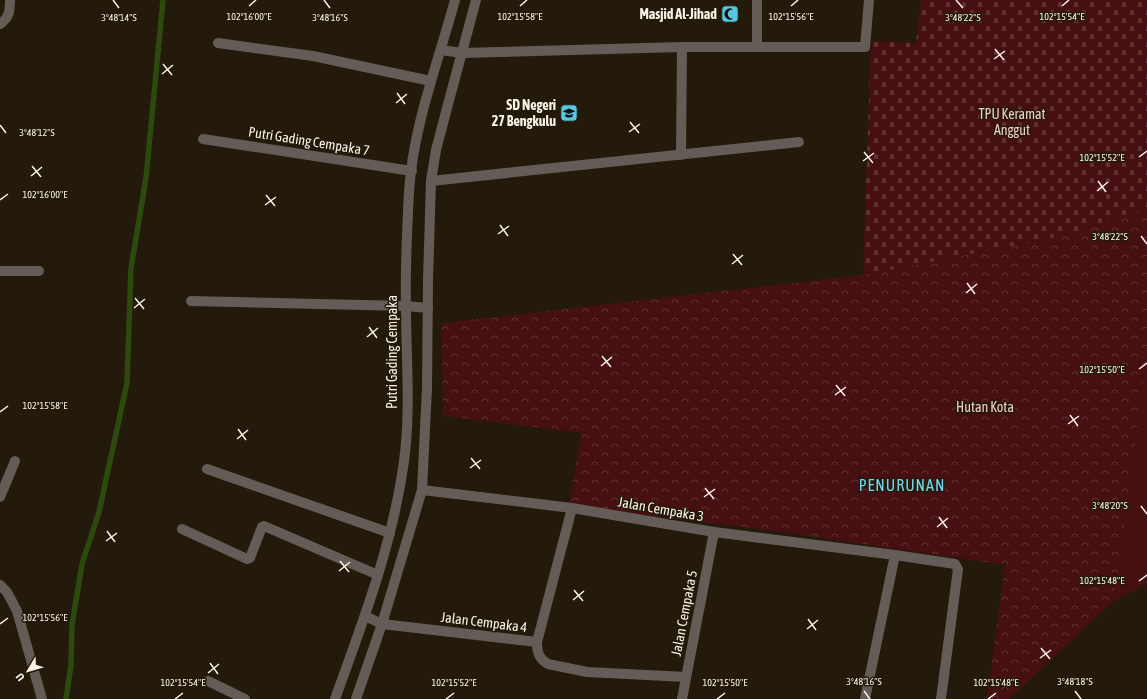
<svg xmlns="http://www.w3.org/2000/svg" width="1147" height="699" viewBox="0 0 1147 699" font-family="'Asap Condensed',sans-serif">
	<defs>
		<pattern id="forest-crowns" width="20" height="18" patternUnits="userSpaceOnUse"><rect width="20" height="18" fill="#460f11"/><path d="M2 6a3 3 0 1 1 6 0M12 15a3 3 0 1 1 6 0" fill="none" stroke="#613234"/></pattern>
		<pattern id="cemetery-stones" width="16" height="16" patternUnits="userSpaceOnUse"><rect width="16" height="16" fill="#460f11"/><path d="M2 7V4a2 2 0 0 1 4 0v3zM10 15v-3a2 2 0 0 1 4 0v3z" fill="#613234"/></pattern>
	</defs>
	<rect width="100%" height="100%" fill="#231a0b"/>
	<path fill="#460f11" d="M 1147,355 L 1147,584 L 1114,601 Z"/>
	<path fill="url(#forest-crowns)" d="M 1147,207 L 1147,355 L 1114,601 L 1009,699 L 987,699 L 1005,565 L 782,532 L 569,505 L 581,433 L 443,416 L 442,323 L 863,275 L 1062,236 Z"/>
	<path fill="url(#cemetery-stones)" d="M 921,0 L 1147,0 L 1147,207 L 1062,236 L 863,275 L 871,41 L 916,43 Z"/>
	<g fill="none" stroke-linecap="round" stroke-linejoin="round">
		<path stroke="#2d490d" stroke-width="5.5" d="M 66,699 L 71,665 L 72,625 L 82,564 L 99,512 L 127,383 L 131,268 L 146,178 L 163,0"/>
		<g stroke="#645c57" stroke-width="10">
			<path d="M 757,0 L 757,47"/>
			<path d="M 0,24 C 9,18 10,11 10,0"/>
			<path d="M 218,43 L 313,56 L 431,81"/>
			<path d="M 441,50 L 462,53 L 682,47 L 865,47 L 869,0"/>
			<path d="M 203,139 L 412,171"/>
			<path d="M 681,155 L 682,47"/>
			<path d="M 431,181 L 799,142"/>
			<path d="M 0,271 L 39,271"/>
			<path d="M 191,301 L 406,306 L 428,308"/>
			<path d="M 207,469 L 390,533"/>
			<path d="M 422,490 L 572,508 L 714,532 L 895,555 L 955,564 L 958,569 L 941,699"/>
			<path d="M 0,497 L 15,461"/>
			<path d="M 182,529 L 247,559 L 250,558 L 262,527 L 264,526 L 378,575"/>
			<path d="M 0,585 L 7,592 L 17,611 L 42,699"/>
			<path d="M 365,616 L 382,624 L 537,642 L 572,508"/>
			<path d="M 537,642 C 537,652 539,659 548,664 L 587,672 L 686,677"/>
			<path d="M 208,681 L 245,699"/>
			<path d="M 335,699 C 363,622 393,543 404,461 C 411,410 406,358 406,307 C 405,269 407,230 409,192 C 413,126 438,63 455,0"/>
			<path d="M 356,699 L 382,624 L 422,490 L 427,388 L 428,280 L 431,181 L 436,150 L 447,108 L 476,0"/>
			<path d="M 682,699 L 714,532"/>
			<path d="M 865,699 L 895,555"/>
		</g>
	</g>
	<path fill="none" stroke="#f9f2e8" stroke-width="1.5" d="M 113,0 L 119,8M 324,0 L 330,8M 956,0 L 963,8M 249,6 L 256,0M 520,6 L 527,0M 791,6 L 798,0M 1062,6 L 1069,0M 995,49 L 1004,60M 994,59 L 1005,51M 163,64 L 172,75M 162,74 L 173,65M 397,93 L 405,104M 396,103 L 407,94M 630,122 L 639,133M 0,125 L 6,133M 629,132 L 640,124M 864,152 L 873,163M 1139,157 L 1147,151M 863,161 L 874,153M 32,166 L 41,177M 31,176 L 42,167M 1098,181 L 1106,192M 1097,191 L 1108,182M 266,195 L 275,206M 0,200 L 8,194M 265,205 L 276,197M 500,225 L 508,236M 498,234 L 509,226M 1141,236 L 1147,244M 733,254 L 742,265M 732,264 L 743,255M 967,283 L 975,294M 966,293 L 977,284M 135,298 L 144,309M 134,308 L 145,299M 369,327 L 377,338M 367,337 L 378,328M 602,356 L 611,367M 601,366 L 612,357M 1139,369 L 1147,363M 836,385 L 845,396M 835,395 L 846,387M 0,412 L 8,406M 1070,415 L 1078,426M 1068,424 L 1079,416M 238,429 L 246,440M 237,439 L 248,430M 471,458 L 480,469M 470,468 L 481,460M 705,488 L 714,499M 704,497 L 715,489M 1141,506 L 1147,514M 939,517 L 947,528M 937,527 L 948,518M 107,531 L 115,542M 106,541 L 117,533M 340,561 L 349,572M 339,571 L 350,562M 1139,581 L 1147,575M 574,590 L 583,601M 573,600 L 584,591M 808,619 L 816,630M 0,624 L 8,618M 807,629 L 818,620M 1041,648 L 1050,659M 1040,658 L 1051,650M 210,663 L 218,674M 208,673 L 219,664M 864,691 L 870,699M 1075,691 L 1081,699M 175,699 L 183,693M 446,699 L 454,693M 717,699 L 725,693M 988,699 L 996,693"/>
	<defs>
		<symbol id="mosque-square" viewBox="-11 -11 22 22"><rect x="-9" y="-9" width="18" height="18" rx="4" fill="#56c9e1" stroke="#231a0b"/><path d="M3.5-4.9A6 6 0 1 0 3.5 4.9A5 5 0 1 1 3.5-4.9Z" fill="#111"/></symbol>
		<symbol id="school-square" viewBox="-11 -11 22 22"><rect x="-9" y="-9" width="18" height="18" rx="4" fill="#56c9e1" stroke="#231a0b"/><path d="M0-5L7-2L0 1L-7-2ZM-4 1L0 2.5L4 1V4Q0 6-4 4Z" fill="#111"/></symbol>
	</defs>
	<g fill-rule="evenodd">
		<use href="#mosque-square" x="720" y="4" width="20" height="20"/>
		<use href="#school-square" x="559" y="103" width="20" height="20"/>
	</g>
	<g text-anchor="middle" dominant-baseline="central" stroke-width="3" stroke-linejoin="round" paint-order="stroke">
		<g font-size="14" font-weight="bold" fill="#f9f2e8" stroke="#231a0b" text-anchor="end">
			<text x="717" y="14">Masjid Al-Jihad</text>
			<text x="556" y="105">SD Negeri<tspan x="556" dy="16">27 Bengkulu</tspan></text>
		</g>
		<g font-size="14" fill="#f5cbc8" stroke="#231a0b">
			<text x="1012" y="114">TPU Keramat<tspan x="1012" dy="16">Anggut</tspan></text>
			<text x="985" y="407">Hutan Kota</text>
		</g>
		<g font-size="14" fill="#f9f2e8" stroke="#231a0b">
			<text transform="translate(309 141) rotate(9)">Putri Gading Cempaka 7</text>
			<text transform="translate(392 352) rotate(-90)">Putri Gading Cempaka</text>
			<text transform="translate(661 509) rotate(10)">Jalan Cempaka 3</text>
			<text transform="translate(684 613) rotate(-79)">Jalan Cempaka 5</text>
			<text transform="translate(484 622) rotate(7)">Jalan Cempaka 4</text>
		</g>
		<g font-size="16" letter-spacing="1" fill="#72d8ee" stroke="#231a0b">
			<text x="902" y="485">PENURUNAN</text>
		</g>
	</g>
	<g font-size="10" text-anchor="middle" fill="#f9f2e8" stroke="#231a0b" stroke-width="3" stroke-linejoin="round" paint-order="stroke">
		<text x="249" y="20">102°16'00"E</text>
		<text x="520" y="20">102°15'58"E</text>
		<text x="1062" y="20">102°15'54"E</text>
		<text x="791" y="20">102°15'56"E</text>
		<text x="119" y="21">3°48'14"S</text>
		<text x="330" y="21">3°48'16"S</text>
		<text x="963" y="21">3°48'22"S</text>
		<text x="37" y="136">3°48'12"S</text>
		<text x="1102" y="161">102°15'52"E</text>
		<text x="45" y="198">102°16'00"E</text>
		<text x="1110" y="240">3°48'22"S</text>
		<text x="1102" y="373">102°15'50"E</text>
		<text x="45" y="409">102°15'58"E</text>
		<text x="1110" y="509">3°48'20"S</text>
		<text x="1102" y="584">102°15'48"E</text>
		<text x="45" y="621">102°15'56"E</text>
		<text x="864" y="685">3°48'16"S</text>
		<text x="1075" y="685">3°48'18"S</text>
		<text x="183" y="686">102°15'54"E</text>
		<text x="454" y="686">102°15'52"E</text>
		<text x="725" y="686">102°15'50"E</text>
		<text x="996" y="686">102°15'48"E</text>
	</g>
	<g transform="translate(28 671) rotate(232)" stroke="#231a0b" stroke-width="3" paint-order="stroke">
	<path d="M0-3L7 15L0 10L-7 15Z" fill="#f9f2e8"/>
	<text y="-6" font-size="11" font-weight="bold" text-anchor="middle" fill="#f9f2e8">U</text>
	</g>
</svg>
